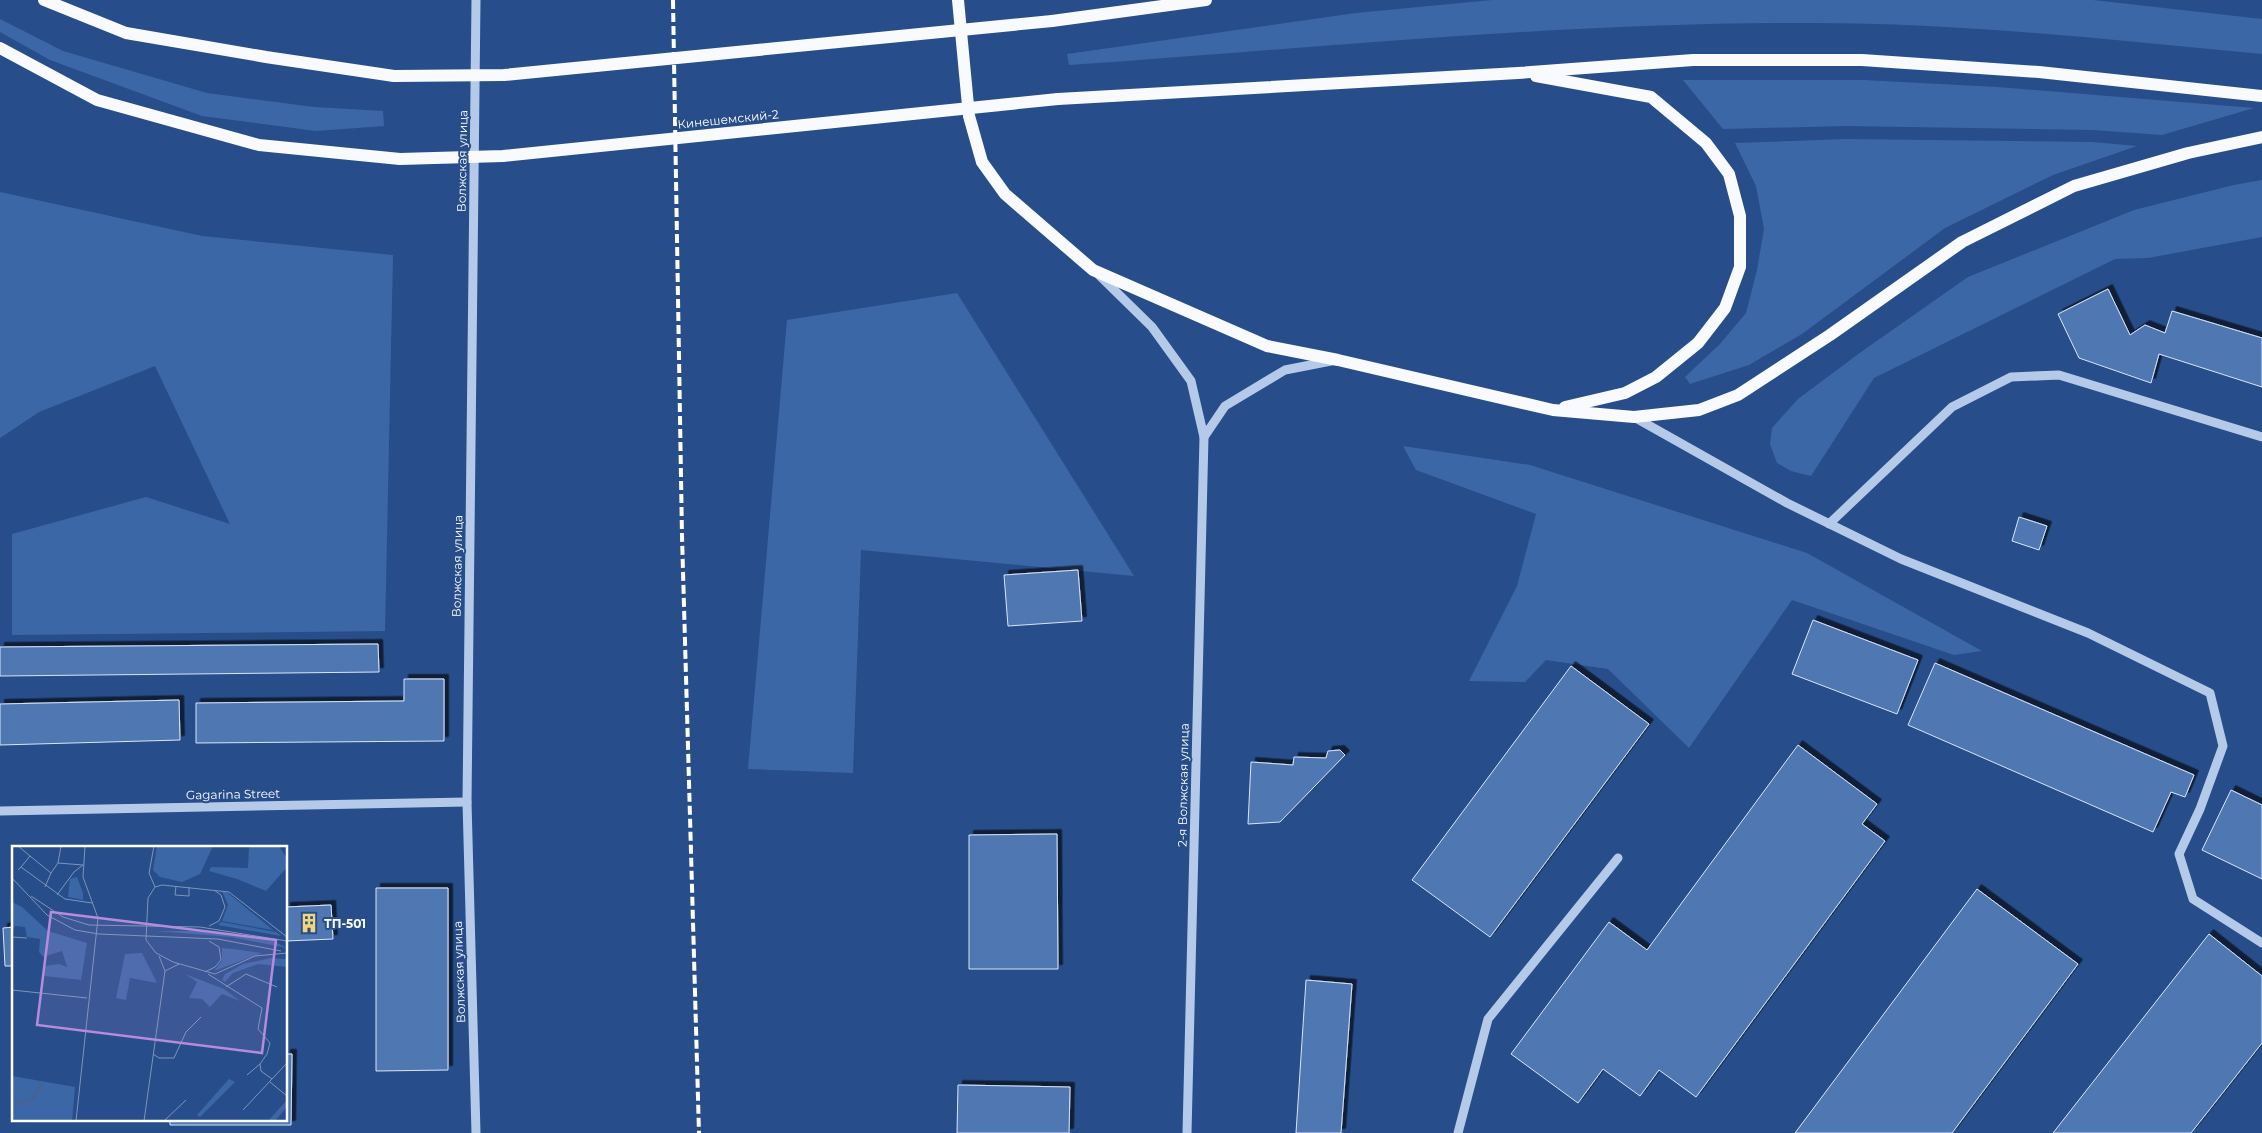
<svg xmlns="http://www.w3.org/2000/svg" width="2262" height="1133" viewBox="0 0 2262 1133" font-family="Montserrat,sans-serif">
	<defs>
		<filter id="shadow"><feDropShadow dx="4.5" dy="-4.5" stdDeviation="0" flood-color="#0009"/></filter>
	</defs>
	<rect width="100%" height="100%" fill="#274e8a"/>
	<g fill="#3c67a6">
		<path d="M 1492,0 L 2093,0 L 2262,19 L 2262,54 C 2112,40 1963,23 1812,23 C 1564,22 1316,48 1069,65 L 1067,54 L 1356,13 Z"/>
		<path d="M 0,19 L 63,51 L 207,93 L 314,107 L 383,111 L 384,126 L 316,131 L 202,116 L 50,60 L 0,32 Z"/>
		<path d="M 1683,80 L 1863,80 L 1997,87 L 2254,108 L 2162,135 L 2093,130 L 1846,126 L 1723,129 Z"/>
		<path d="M 1846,139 L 2092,142 L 2137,146 L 2053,175 L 1945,228 L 1802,334 L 1749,365 L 1690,384 L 1685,377 L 1720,344 L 1746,313 L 1757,270 L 1764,229 L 1756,186 L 1735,143 Z"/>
		<path d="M 2262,180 L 2262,237 L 2148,258 L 2115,259 L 1874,378 L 1811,476 L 1791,471 L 1777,463 L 1770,444 L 1772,428 L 1798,399 L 1861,352 L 1968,277 L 2134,210 L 2234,185 Z"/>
		<path d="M 0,192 L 202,236 L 393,255 L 385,631 L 12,635 L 12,534 L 146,497 L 230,524 L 155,366 L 39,412 L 0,438 Z"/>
		<path d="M 957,293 L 1134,576 L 861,550 L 853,773 L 748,769 L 787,320 Z"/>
		<path d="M 1403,446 L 1530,465 L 1807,553 L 1982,651 L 1954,655 L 1792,600 L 1689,748 L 1608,669 L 1546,660 L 1525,682 L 1469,681 L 1517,586 L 1536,514 L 1416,470 Z"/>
	</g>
	<g fill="#5077b1" stroke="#d9e5f7" filter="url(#shadow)">
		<path d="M 2108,289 L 2130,335 L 2145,325 L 2165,333 L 2172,311 L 2262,338 L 2262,387 L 2159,354 L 2151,383 L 2079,358 L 2058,314 Z"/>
		<path d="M 2019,517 L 2047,526 L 2039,550 L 2012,541 Z"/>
		<path d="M 1078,570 L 1082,621 L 1008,626 L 1004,575 Z"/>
		<path d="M 1813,620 L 1918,660 L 1897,714 L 1792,674 Z"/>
		<path d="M 378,644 L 379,672 L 0,676 L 0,647 Z"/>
		<path d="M 1935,663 L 2194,775 L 2185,797 L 2171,792 L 2153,832 L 1908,725 Z"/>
		<path d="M 1571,666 L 1649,724 L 1490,937 L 1412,880 Z"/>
		<path d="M 404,679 L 444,679 L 444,741 L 196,743 L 196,703 L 404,701 Z"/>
		<path d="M 179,700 L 180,740 L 0,745 L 0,704 Z"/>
		<path d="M 1798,745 L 1877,804 L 1862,824 L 1885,841 L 1696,1097 L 1659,1070 L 1640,1096 L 1603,1069 L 1578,1103 L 1511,1054 L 1609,922 L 1647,950 Z"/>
		<path d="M 1340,750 L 1345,755 L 1280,822 L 1248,824 L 1251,762 L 1293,765 L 1294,757 L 1326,758 L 1328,751 Z"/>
		<path d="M 2231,790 L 2262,805 L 2262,879 L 2202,850 Z"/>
		<path d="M 1057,834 L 1058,969 L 969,969 L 969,835 Z"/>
		<path d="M 376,888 L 448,888 L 448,1070 L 376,1071 Z"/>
		<path d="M 1977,889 L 2078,964 L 1952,1133 L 1795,1133 Z"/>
		<path d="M 331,905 L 333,939 L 286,941 L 286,907 Z"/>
		<path d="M 14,927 L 14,966 L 5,966 L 3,928 Z"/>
		<path d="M 2209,934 L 2262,976 L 2262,1043 L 2191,1133 L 2053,1133 Z"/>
		<path d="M 1306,980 L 1352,984 L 1341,1133 L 1296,1133 Z"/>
		<path d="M 286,1054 L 292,1054 L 291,1125 L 170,1125 L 170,1119 L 286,1119 Z"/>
		<path d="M 958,1085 L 1070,1087 L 1069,1133 L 957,1133 Z"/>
	</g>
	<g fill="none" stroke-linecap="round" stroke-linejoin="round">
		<g stroke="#b5cae9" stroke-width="9">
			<path d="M 476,0 L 467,802 L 476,1133"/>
			<path d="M 1099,275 L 1152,327 L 1191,381 L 1204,437 L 1187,1133"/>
			<path d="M 1634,417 L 1787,503 L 1901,559 L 2088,633 L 2210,693 L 2223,746 L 2200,809 L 2179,854 L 2193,899 L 2262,943"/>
			<path d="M 1204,437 L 1225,406 L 1285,370 L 1331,361"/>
			<path d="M 1829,524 L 1952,407 L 2011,377 L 2059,375 L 2262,437"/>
			<path d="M 0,811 L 467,802"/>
			<path d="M 1458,1133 L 1488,1019 L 1618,858"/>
		</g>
		<g stroke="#f8fafe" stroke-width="12">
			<path d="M 44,0 L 126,33 L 266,57 L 394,76"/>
			<path d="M 958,0 L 969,116 L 982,162 L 1005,194 L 1093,270 L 1267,346 L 1338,360 L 1553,410 L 1634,417 L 1699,410 L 1738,395 L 1830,335 L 1962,242 L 2074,186 L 2188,153 L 2262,137"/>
			<path d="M 1052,21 L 1206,0"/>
			<path d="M 0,48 L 97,100 L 259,145 L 400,159"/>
			<path d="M 1536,76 L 1651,97 L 1706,143 L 1729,174 L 1740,216 L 1740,267 L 1725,308 L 1698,343 L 1656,377 L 1625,393 L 1565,407"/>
			<path d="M 1058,99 L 1518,73 L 1693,60 L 1862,60 L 2039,72 L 2262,96"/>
		</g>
		<path stroke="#fff" stroke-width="4" stroke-dasharray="9 4" stroke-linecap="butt" d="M 673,0 L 682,536 L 699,1133"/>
		<g stroke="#f8fafe" stroke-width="12">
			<path d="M 394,76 L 504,75 L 1052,21"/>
			<path d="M 400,159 L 503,156 L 1058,99"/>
		</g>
	</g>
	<defs>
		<symbol id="building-bare" viewBox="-9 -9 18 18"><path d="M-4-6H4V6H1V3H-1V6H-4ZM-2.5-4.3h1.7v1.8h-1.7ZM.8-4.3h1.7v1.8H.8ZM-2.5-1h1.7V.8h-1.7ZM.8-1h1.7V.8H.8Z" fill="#f2d57a" stroke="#274e8a" stroke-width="2.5" paint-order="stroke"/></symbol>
	</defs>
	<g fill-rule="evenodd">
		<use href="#building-bare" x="295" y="909" width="28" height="28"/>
	</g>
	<g text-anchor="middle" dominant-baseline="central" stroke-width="4" stroke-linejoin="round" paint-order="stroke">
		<g font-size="12" fill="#fff" stroke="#274e8a">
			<text transform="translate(728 119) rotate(-6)">Кинешемский-2</text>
			<text transform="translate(462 161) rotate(-89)">Волжская улица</text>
			<text transform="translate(457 566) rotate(-89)">Волжская улица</text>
			<text transform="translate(1183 785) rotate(-89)">2-я Волжская улица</text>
			<text transform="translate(233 794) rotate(-1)">Gagarina Street</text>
			<text transform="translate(459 972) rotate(-92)">Волжская улица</text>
		</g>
		<g font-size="12" font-weight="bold" fill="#fff" stroke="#274e8a" text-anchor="start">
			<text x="324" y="923">ТП-501</text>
		</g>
	</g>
	<g transform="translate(12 846)">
		<rect width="275" height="275" fill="#274e8a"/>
		<path d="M 145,0 L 201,0 L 188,28 L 170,36 L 148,31 L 141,24 ZM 237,0 L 267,0 L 275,13 L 275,21 L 254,45 L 225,33 L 197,25 L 199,21 L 236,22 ZM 65,31 L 71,47 L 71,54 L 56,51 L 58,33 ZM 210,45 L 216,47 L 261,84 L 210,75 L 216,59 ZM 0,56 L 10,61 L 36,85 L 75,97 L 69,134 L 32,130 L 33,120 L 47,118 L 55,121 L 50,105 L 31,111 L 27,106 L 28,93 L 15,91 L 13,81 L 3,80 L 0,86 ZM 209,76 L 264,86 L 269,90 L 206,79 ZM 144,85 L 196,85 L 261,95 L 275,102 L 219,91 ZM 210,102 L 221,103 L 250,107 L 202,125 L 210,115 ZM 130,107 L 145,137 L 118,132 L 114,154 L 104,152 L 113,108 ZM 259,112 L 275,113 L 275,121 L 246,118 L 221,127 L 213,136 L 210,134 L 213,128 L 231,118 ZM 173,128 L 212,143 L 228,155 L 210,148 L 198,161 L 190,153 L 177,152 L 185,136 ZM 0,230 L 63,241 L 60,275 L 0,275 ZM 217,233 L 223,236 L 188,271 L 185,269 ZM 274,255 L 275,261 L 263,275 L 256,275 Z" fill="#3c67a6"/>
		<path fill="none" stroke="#47628d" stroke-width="2.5" d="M 0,259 L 19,254 L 31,238"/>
		<path fill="none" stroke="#7d95b9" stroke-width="1" d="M 6,0 L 18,10 L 9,21M 49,0 L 46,17 L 71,19M 142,0 L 137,27 L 143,41M 18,10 L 39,27 L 46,17M 6,24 L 9,21 L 53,53 L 80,57M 0,32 L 35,69 L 63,84 L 87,88 L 206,93 L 269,105M 164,40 L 163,49 L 177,50 L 177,41M 33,41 L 39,27M 45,49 L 62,26 L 71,19M 19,50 L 51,71 L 77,79 L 188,81 L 275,95M 197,80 L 207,75 L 213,61 L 209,49 L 202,44M 0,91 L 15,92M 275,91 L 217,46 L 150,39 L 143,41 L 136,52 L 134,94 L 144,107 L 161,116 L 203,128 L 243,110 L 275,107M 153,125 L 167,118M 193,126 L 203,121 L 209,114 L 207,101 L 197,95M 196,128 L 250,162 L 246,183 L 258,197 L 255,208 L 248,218 L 249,225 L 260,233 L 275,217M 214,141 L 234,128 L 265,141M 0,144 L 75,152M 141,208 L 147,212 L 162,212 L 174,186 L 189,171M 235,229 L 248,218M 258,236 L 275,250M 231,264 L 260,233M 64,275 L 86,72 L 71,31 L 73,0M 132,275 L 153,125 L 147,110M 152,275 L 174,254"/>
		<path fill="#b68bdc" fill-opacity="0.15" stroke="#b68bdc" stroke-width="2.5" d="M 39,66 L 264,94 L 250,207 L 25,179 Z"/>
		<rect width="275" height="275" fill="none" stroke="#fff" stroke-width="2.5"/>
	</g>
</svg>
